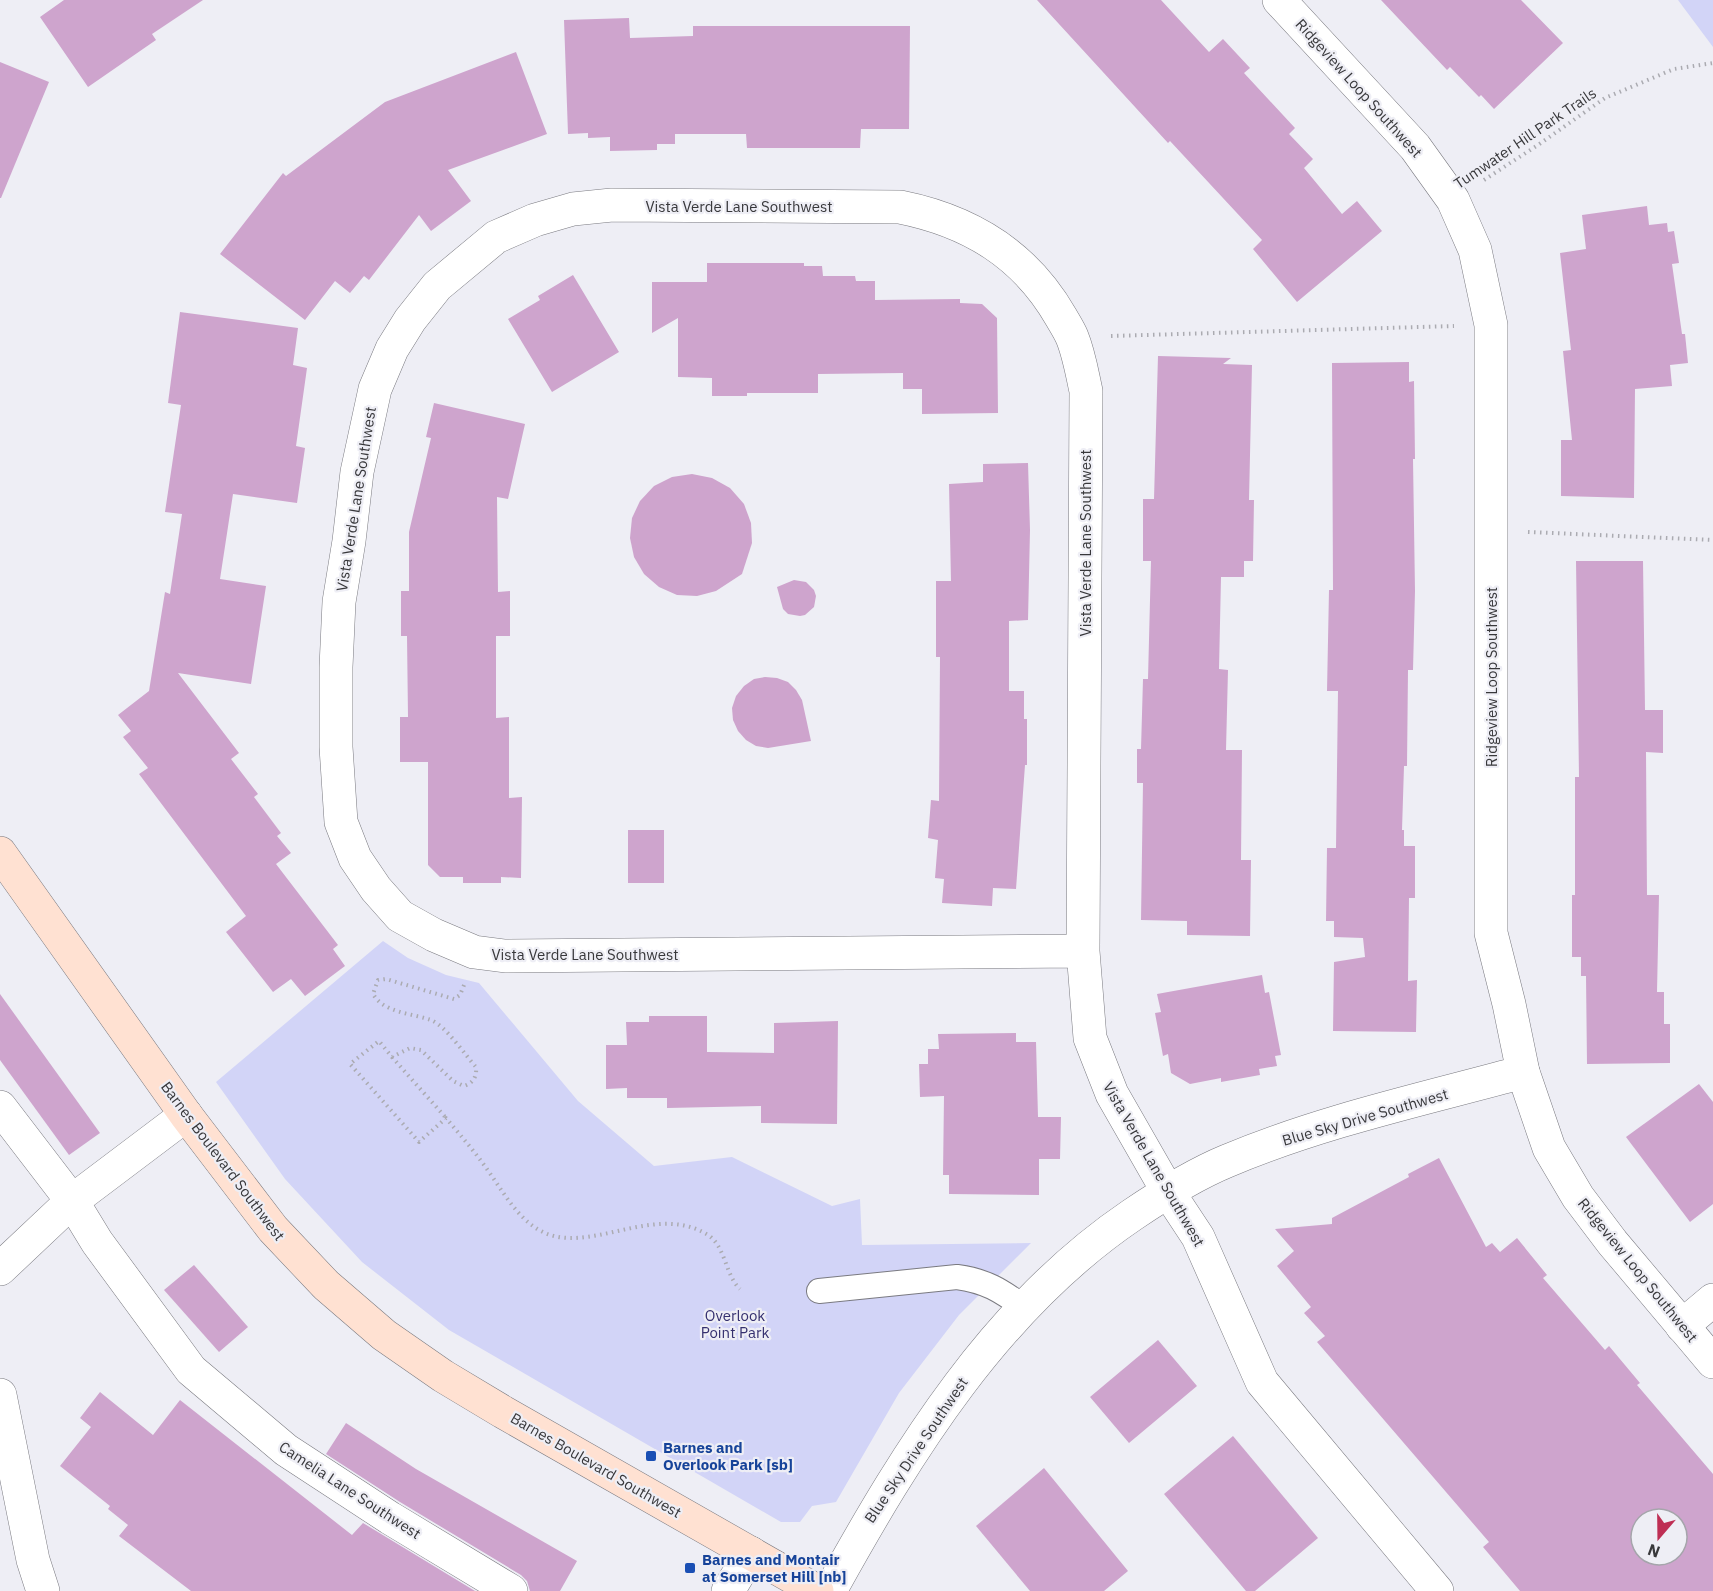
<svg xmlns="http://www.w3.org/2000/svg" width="1713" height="1591" viewBox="0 0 1713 1591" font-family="'IBM Plex Sans',sans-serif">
	<rect width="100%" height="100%" fill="#eeeef5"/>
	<g fill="#d2d4f7">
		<path d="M 1678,0 L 1713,0 L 1713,47 Z"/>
		<path d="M 383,941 L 408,958 L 446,975 L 479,983 L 578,1101 L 654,1166 L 732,1157 L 832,1206 L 860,1199 L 862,1245 L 1031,1243 L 959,1315 L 899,1393 L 836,1502 L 812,1506 L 800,1522 L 781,1522 L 449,1330 L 362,1262 L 285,1179 L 216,1082 Z"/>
	</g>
	<g fill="#cea4cd" fill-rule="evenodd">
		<path d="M 64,0 L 203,0 L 152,34 L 156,40 L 88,87 L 40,17 Z"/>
		<path d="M 1037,0 L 1161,0 L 1209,52 L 1223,39 L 1250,68 L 1244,73 L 1295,128 L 1289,134 L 1313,159 L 1304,168 L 1342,214 L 1357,201 L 1382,231 L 1297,302 L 1253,249 L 1262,240 L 1170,141 L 1168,143 Z"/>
		<path d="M 1381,0 L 1521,0 L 1563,43 L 1494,109 L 1481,95 L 1479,97 L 1450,67 L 1447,70 Z"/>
		<path d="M 629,18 L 630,38 L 693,36 L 693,26 L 910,26 L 909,129 L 861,129 L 860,148 L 747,148 L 746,134 L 675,134 L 675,144 L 657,144 L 657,150 L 610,151 L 610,137 L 588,138 L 588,133 L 568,134 L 564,20 Z"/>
		<path d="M 516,52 L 547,134 L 448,170 L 471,201 L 431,231 L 419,215 L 369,280 L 364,276 L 350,293 L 335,281 L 305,320 L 220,254 L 283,173 L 286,176 L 385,102 Z"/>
		<path d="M 0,62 L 49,82 L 1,198 L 0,198 Z"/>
		<path d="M 1647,206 L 1649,225 L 1667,223 L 1668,232 L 1674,231 L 1679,263 L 1672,264 L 1682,334 L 1685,334 L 1688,363 L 1670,365 L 1672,386 L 1635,389 L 1634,498 L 1561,496 L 1561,440 L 1572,440 L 1563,351 L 1571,350 L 1560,253 L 1586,249 L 1582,215 Z"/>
		<path d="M 707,263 L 804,263 L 804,266 L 822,266 L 823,276 L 855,276 L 856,281 L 875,281 L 875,300 L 960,299 L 960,303 L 982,304 L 997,318 L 998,413 L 922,414 L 922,389 L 903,389 L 903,373 L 818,374 L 818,393 L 747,393 L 747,396 L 712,396 L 712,378 L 678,377 L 678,318 L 652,333 L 652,282 L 707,282 Z"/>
		<path d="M 573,275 L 619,352 L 552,392 L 508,319 L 540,300 L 538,296 Z"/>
		<path d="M 180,312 L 298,328 L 293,365 L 307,368 L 296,446 L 305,448 L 297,503 L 233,494 L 220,579 L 266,586 L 251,684 L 178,673 L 239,753 L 231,759 L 258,794 L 254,797 L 281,833 L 277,836 L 291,853 L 276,864 L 338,945 L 333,949 L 345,966 L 305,996 L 291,979 L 273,992 L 226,932 L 246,916 L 139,774 L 148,768 L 123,737 L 131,731 L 118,715 L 149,691 L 165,592 L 170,594 L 182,514 L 165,512 L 181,405 L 168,403 Z"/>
		<path d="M 1158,356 L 1231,358 L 1223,364 L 1252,365 L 1249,500 L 1254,500 L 1253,561 L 1244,561 L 1244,577 L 1221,577 L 1219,669 L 1228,670 L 1226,750 L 1242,750 L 1241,860 L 1251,860 L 1250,936 L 1187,935 L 1187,921 L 1141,920 L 1143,783 L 1137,783 L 1137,749 L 1141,749 L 1143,679 L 1148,679 L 1151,561 L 1143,561 L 1143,499 L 1154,499 Z"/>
		<path d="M 1409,362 L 1409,382 L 1414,381 L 1415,459 L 1413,459 L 1415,591 L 1413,670 L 1408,670 L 1407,766 L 1404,766 L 1402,830 L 1404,830 L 1404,846 L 1415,846 L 1415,898 L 1409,898 L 1408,981 L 1417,980 L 1416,1032 L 1333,1031 L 1334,962 L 1365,957 L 1363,938 L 1334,937 L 1334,921 L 1326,921 L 1327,848 L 1336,848 L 1338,691 L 1327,691 L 1329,590 L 1333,590 L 1332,363 Z"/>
		<path d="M 434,403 L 525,424 L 508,499 L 497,497 L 498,592 L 510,591 L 510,636 L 496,636 L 496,718 L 509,717 L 509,798 L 522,797 L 521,878 L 501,877 L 501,883 L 463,883 L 463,877 L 440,877 L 428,865 L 428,762 L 400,762 L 400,717 L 408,717 L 407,636 L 401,636 L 401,591 L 409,591 L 409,532 L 431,438 L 426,437 Z"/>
		<path d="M 1028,463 L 1030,530 L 1028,620 L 1009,621 L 1009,691 L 1024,691 L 1024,719 L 1027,719 L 1027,765 L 1025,765 L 1016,889 L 993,888 L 992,906 L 942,903 L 944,879 L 935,878 L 938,840 L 928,838 L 931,800 L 939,801 L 940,657 L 936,657 L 936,581 L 951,581 L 949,484 L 983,482 L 983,464 Z"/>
		<path d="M 692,474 L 712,478 L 730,488 L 744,504 L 751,523 L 752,543 L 742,574 L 716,591 L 697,596 L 677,595 L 659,587 L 644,574 L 634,557 L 630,538 L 632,518 L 640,501 L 654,486 L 672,477 Z"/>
		<path d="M 1576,561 L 1643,561 L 1645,710 L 1663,710 L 1663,753 L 1646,752 L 1647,895 L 1659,895 L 1657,992 L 1664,992 L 1664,1024 L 1670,1024 L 1670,1063 L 1587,1064 L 1586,976 L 1581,976 L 1581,957 L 1572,957 L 1572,895 L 1575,895 L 1575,777 L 1579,777 Z"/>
		<path d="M 794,580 L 806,582 L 814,590 L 816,596 L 814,607 L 805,615 L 800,616 L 788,614 L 783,609 L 777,587 Z"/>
		<path d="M 765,677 L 777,678 L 788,682 L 796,690 L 802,700 L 811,741 L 768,748 L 756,746 L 746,740 L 738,731 L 733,720 L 732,708 L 736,696 L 744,686 L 754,679 Z"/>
		<rect x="628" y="830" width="36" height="53"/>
		<path d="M 1262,975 L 1265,993 L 1269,992 L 1281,1055 L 1275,1056 L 1277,1066 L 1259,1069 L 1260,1075 L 1221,1082 L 1221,1078 L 1190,1084 L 1171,1073 L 1168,1054 L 1163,1056 L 1155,1013 L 1161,1012 L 1157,994 Z"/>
		<path d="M 0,994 L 100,1133 L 69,1155 L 0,1060 Z"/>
		<path d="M 649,1016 L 707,1016 L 707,1052 L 774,1053 L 774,1023 L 838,1021 L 837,1124 L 761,1123 L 761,1106 L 667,1108 L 667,1098 L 627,1098 L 627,1088 L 606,1089 L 606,1045 L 627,1045 L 626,1022 L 649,1022 Z"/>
		<path d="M 1016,1033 L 1016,1042 L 1036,1042 L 1038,1117 L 1061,1117 L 1060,1159 L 1039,1159 L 1039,1195 L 949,1194 L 949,1175 L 943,1175 L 944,1096 L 920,1097 L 919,1064 L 928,1064 L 928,1049 L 939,1049 L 938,1034 Z"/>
		<path d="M 1699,1084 L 1713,1102 L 1713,1204 L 1690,1222 L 1626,1137 Z"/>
		<path d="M 1439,1158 L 1486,1247 L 1492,1243 L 1500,1252 L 1517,1238 L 1547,1275 L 1543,1278 L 1605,1350 L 1609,1346 L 1640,1383 L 1637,1385 L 1713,1474 L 1713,1591 L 1520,1591 L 1483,1547 L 1489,1542 L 1317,1342 L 1325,1336 L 1304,1313 L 1311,1307 L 1277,1266 L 1294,1251 L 1275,1229 L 1332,1224 L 1332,1218 L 1409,1177 L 1408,1174 ZM 1641,1519 L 1677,1519 L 1677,1555 L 1641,1555 Z"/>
		<path d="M 194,1265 L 248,1327 L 219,1352 L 164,1290 Z"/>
		<path d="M 1158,1340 L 1197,1386 L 1129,1443 L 1090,1397 Z"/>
		<path d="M 100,1392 L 153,1435 L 180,1400 L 352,1535 L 363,1523 L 475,1591 L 191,1591 L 119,1536 L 128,1525 L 108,1509 L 110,1506 L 60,1466 L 91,1427 L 80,1418 Z"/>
		<path d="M 346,1423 L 416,1469 L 577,1561 L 560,1591 L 530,1591 L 527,1581 L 521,1575 L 400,1502 L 326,1454 Z"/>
		<path d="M 1233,1436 L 1318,1538 L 1255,1591 L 1246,1591 L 1164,1494 Z"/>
		<path d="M 1044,1468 L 1128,1571 L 1104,1591 L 1030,1591 L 976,1526 Z"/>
	</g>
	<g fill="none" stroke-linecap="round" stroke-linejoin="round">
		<defs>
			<path id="lane" d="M 819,1291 L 957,1277 C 987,1281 1001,1291 1024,1307"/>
			<g id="street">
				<path d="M 1279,0 L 1415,147 L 1453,200 L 1475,250 L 1491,325 L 1491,933 L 1509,1004 L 1523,1072 L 1549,1148 L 1578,1197 L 1612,1242 L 1713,1362"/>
				<path d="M 1083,951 L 505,956 L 474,952 L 434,935 L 400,916 L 376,889 L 355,858 L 341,822 L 336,747 L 336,667 L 339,602 L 349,541 L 357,472 L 375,389 L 392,349 L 410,320 L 437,286 L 496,237 L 535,220 L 573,209 L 612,205 L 900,207 C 970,221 1025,254 1061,317 C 1065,324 1069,330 1072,337 C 1079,354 1082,373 1086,391 L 1083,951 L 1090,1038 L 1112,1094 L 1167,1190 L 1198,1237 L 1262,1382 L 1437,1591"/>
				<path d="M 0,1107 L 72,1201 L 97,1242 L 191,1370 L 286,1450 L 390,1518 L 511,1591"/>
				<path d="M 0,1269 L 72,1201 L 186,1115"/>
				<path d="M 1682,1326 L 1713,1300"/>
				<path d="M 0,1395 L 33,1560 L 43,1591"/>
				<path d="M 728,1591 L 751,1553"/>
				<path d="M 830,1591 C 908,1450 996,1307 1132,1215 C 1163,1194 1193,1175 1227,1161 C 1322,1121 1424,1099 1523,1072"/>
			</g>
			<path id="secondary" d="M 0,853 L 186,1115 L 273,1229 L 326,1285 L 384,1335 L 443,1376 L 503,1412 L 817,1591"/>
		</defs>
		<use href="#lane" stroke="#7a7a80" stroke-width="26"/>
		<use href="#street" stroke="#7a7a80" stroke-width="34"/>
		<use href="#secondary" stroke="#7a7a80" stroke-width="34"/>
		<g stroke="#ababb1" stroke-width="4" stroke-dasharray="1.5 4.5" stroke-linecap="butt">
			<path d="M 1484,180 L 1538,145 L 1605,98 L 1674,69 L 1713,63"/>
			<path d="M 1111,336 L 1454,326"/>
			<path d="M 1528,532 L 1713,540"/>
			<path d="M 464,985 L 460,995 L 454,999 L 386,979 L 378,980 L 373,994 C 384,1013 411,1013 431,1020 C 446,1026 465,1055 476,1067 C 477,1077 473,1083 464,1086 L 453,1081 L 421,1050 L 410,1048 L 392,1057 L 379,1041 L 350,1064 L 419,1142 L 446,1118 C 461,1136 476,1153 489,1172 C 504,1193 516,1216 539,1230 C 587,1258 654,1201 708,1235 C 726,1247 725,1275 740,1289"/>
			<path d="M 392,1057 L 446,1118"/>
		</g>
		<use href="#lane" stroke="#fff" stroke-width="24"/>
		<use href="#street" stroke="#fff" stroke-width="33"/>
		<use href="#secondary" stroke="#ffe1d2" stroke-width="33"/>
	</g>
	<g fill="#1a4fb4" stroke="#eeeef5" stroke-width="2">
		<rect x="645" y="1450" width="12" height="12" rx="3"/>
		<rect x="684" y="1562" width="12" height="12" rx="3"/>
	</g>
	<g text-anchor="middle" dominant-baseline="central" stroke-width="4.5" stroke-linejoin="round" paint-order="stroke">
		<g font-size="15" fill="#38383b" stroke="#eeeef5">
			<text transform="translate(1359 88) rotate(48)">Ridgeview Loop Southwest</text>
			<text transform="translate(1525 138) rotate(-34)">Tumwater Hill Park Trails</text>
			<text x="739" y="206">Vista Verde Lane Southwest</text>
			<text transform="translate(356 499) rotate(-81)">Vista Verde Lane Southwest</text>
			<text transform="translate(1085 543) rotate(-90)">Vista Verde Lane Southwest</text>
			<text transform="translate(1491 677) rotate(-90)">Ridgeview Loop Southwest</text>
			<text x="585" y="954">Vista Verde Lane Southwest</text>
			<text transform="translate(1365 1117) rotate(-16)">Blue Sky Drive Southwest</text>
			<text transform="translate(223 1161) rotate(53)">Barnes Boulevard Southwest</text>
			<text transform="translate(1154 1164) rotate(60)">Vista Verde Lane Southwest</text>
			<text transform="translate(1638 1270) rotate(51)">Ridgeview Loop Southwest</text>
			<text transform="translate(916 1450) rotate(-56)">Blue Sky Drive Southwest</text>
			<text transform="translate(596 1465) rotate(30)">Barnes Boulevard Southwest</text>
			<text transform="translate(350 1490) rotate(33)">Camelia Lane Southwest</text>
		</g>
		<g font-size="15" fill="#35306f" stroke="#eeeef5">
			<text x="735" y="1315">Overlook<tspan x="735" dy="17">Point Park</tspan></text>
		</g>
		<g font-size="15" font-weight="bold" fill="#164399" stroke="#eeeef5" text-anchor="start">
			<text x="663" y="1447">Barnes and<tspan x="663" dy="17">Overlook Park [sb]</tspan></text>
			<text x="702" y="1559">Barnes and Montair<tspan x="702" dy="17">at Somerset Hill [nb]</tspan></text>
		</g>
	</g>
	<g transform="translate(1659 1537) rotate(200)"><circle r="28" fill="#eeeef5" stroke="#a5a5ab" stroke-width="1.5"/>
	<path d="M0-4.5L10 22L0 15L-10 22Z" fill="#be2e54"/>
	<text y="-9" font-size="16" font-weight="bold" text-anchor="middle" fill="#38383b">N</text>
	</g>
</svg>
